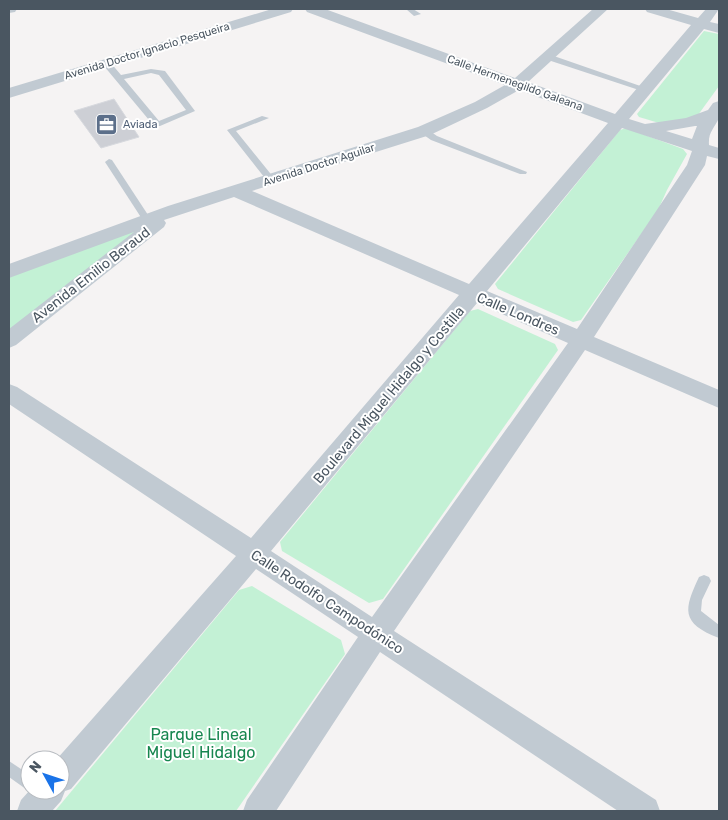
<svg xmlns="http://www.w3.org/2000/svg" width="728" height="820" viewBox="0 0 728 820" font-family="Rubik,sans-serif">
	<rect width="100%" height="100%" fill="#f5f3f3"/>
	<g fill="#c3f1d5">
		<path d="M 704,31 L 719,34 L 719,86 L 698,115 L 691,119 L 659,123 L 639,117 L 637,114 Z"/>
		<path d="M 626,128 L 683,149 L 687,154 L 667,190 L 658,210 L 581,320 L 573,322 L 498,289 L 495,284 L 620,130 Z"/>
		<path d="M 150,223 L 9,337 L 9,273 Z"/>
		<path d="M 478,309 L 555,344 L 558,350 L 383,599 L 369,603 L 282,551 L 280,542 L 470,311 Z"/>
		<path d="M 252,586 L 341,640 L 345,654 L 236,811 L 55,811 L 239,590 Z"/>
	</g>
	<path fill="#cdcfd5" stroke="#d7d9de" d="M 114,99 L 139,137 L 101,148 L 74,111 Z"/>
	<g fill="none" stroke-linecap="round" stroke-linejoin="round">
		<g fill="#c1cad2" fill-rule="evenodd">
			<path d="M 406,9 L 413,9 L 421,14 L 414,16 Z"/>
			<path d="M 545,55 L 551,55 L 649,89 L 642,91 L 545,59 Z"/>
			<path d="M 104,62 L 110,62 L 121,75 L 151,69 L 165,71 L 195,111 L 160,126 L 154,126 L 104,66 ZM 151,73 L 159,75 L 186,110 L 159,121 L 124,79 Z"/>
			<path d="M 262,116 L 269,118 L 236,131 L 274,178 L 275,180 L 271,183 L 268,182 L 227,130 Z"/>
			<path d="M 421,129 L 427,129 L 437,136 L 527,172 L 526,174 L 520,174 L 431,140 L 421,133 Z"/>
			<path d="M 109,159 L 112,160 L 150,218 L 150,222 L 144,222 L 105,162 Z"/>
			<path d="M 704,575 L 709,577 L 711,581 L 702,600 L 701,611 L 719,625 L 719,638 C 680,623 684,609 699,577 Z"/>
			<path d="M 9,761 L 30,775 L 30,790 L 34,790 L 30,792 L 9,777 Z"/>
		</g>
		<g fill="#c1cad2" fill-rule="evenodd">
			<path d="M 9,9 L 17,9 L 15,12 L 9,13 Z"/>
			<path d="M 272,9 L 293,9 L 291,12 L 9,98 L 9,88 Z"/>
			<path d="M 305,9 L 325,9 L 515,78 L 593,9 L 608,9 L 528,82 L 615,114 L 691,25 L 647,12 L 645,9 L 666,9 L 698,18 L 706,9 L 719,9 L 710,22 L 719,24 L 719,33 L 704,29 L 629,119 L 645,124 L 686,118 L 708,110 L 713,103 L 719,101 C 719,106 720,114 719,118 C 714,129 708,132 709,145 L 719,148 L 719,159 L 707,156 L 705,165 L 594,337 L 719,390 L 719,408 L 585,350 L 394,631 L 656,800 L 660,811 L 618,811 L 380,652 L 276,811 L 243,811 L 247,800 L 358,637 L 256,569 L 71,789 L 65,791 L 61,801 L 52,811 L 17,811 L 21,800 L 30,790 L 60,790 L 60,760 L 56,760 L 236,556 L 9,404 L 9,384 L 17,387 L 251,538 L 459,295 L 234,197 L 164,220 L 166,223 L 164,227 L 16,345 L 9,348 L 9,329 L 134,232 L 9,278 L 9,264 L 168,206 L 418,127 L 475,102 L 505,85 L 307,12 ZM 519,90 L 608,123 L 469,284 L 252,191 L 430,135 L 487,108 ZM 695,126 L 697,126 L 692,139 L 666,131 ZM 622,128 L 692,151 L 687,165 L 577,329 L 487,291 ZM 477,303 L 568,343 L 372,617 L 271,551 Z"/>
		</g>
	</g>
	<defs>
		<symbol id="office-square" viewBox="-11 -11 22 22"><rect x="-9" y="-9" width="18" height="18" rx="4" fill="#5c6f8a" stroke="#fff"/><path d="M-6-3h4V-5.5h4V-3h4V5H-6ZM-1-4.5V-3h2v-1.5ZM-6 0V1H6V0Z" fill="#fff"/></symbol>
	</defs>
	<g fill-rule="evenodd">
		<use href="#office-square" x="94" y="112" width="25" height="25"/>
	</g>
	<g text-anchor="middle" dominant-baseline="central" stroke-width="4" stroke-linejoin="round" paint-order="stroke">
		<g font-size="11" fill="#4a5661" stroke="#fff">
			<text transform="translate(147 51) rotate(-17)">Avenida Doctor Ignacio Pesqueira</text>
			<text transform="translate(515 83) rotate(20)">Calle Hermenegildo Galeana</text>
			<text transform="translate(319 165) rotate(-18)">Avenida Doctor Aguilar</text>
		</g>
		<g font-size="11" fill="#4e5e75" stroke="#fff" text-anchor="start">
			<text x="123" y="124">Aviada</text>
		</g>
		<g font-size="14" fill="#4a5661" stroke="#fff">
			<text transform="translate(91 275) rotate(-38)">Avenida Emilio Beraud</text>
			<text transform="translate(518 314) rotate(23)">Calle Londres</text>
			<text transform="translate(389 395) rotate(-50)">Boulevard Miguel Hidalgo y Costilla</text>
			<text transform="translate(327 602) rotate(33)">Calle Rodolfo Campodónico</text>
		</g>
		<g font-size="16" fill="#17864f" stroke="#fff">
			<text x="201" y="734">Parque Lineal<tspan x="201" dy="18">Miguel Hidalgo</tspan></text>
		</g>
	</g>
	<rect width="728" height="820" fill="none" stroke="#4a5661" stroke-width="20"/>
	<g transform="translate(45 775) rotate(310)"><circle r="24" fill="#ffffff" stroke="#b7bbc0"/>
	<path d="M0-4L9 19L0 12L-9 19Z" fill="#1a73e8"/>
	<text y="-8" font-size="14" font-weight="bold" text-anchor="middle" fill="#4a5661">N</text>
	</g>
</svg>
